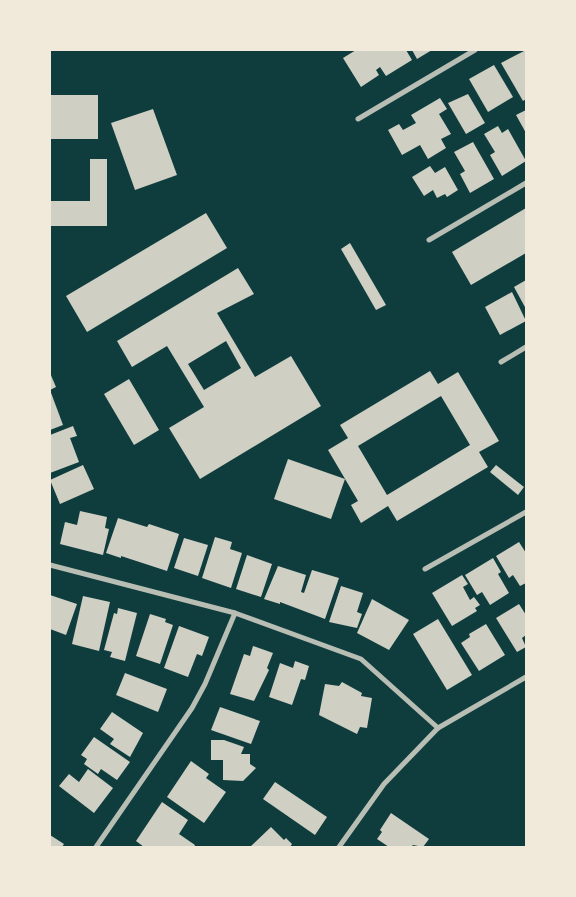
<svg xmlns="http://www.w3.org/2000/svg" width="576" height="897" viewBox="0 0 576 897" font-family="Signika,sans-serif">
	<rect width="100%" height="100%" fill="#0f3d3e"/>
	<g fill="#cfcfc3" fill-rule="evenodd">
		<path d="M 356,50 L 406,50 L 412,60 L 386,76 L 380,67 L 376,70 L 379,75 L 361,87 L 343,58 Z"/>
		<path d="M 412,50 L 432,50 L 417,59 Z"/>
		<path d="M 526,50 L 526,99 L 523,101 L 501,63 Z"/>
		<path d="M 494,65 L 513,97 L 488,112 L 469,79 Z"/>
		<path d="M 468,94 L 485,123 L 466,134 L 448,103 Z"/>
		<rect x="50" y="95" width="48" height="44"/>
		<path d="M 440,98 L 447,109 L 439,114 L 451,134 L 441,139 L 446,148 L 428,159 L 420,145 L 402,155 L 388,130 L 399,124 L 403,130 L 416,123 L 411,115 Z"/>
		<path d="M 153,109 L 177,175 L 135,190 L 111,123 Z"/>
		<path d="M 526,110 L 526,133 L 516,115 Z"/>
		<path d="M 498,126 L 502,133 L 508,129 L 526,161 L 502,176 L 490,155 L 495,152 L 484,134 Z"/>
		<path d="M 473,142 L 494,179 L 470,193 L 460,174 L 465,171 L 454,152 Z"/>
		<path d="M 90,159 L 107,159 L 107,226 L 50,226 L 50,201 L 90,201 Z"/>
		<path d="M 430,166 L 435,173 L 445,167 L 458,190 L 447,197 L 445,194 L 437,198 L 433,190 L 424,196 L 412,177 Z"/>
		<path d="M 526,208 L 526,253 L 471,285 L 452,252 Z"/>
		<path d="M 206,213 L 227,248 L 87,332 L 66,296 Z"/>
		<path d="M 350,243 L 386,305 L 376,310 L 341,249 Z"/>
		<path d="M 238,268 L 254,294 L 217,313 L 255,377 L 291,356 L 321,406 L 200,479 L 169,428 L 204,407 L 167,346 L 132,367 L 117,341 ZM 226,341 L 241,368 L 204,390 L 188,364 Z"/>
		<path d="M 526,280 L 526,309 L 514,287 Z"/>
		<path d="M 512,292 L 526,321 L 500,335 L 485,307 Z"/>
		<path d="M 430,371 L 438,384 L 458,372 L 499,441 L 479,452 L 488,467 L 397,521 L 388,506 L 361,523 L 351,505 L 358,501 L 328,450 L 348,438 L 340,425 ZM 441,396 L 470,445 L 387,495 L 358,446 Z"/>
		<path d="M 50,373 L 56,387 L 50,390 Z"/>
		<path d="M 129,379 L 159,430 L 134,445 L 104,394 Z"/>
		<path d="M 50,390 L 63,425 L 50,430 Z"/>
		<path d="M 73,426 L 77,436 L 70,438 L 79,462 L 50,473 L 50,435 Z"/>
		<path d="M 288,459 L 345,479 L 331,519 L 274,499 Z"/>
		<path d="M 83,465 L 94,489 L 60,504 L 50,480 Z"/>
		<path d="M 496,465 L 524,487 L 518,495 L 490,472 Z"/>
		<path d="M 80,511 L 107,517 L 105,528 L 109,529 L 103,555 L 60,544 L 65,522 L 77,525 Z"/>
		<path d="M 118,518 L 147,527 L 149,524 L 179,534 L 167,571 L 121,556 L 121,558 L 106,553 Z"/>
		<path d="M 215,537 L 232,542 L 230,549 L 242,553 L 231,588 L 202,578 Z"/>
		<path d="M 184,538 L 208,545 L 198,576 L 174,568 Z"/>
		<path d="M 519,542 L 526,553 L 526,583 L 520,586 L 513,575 L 509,578 L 496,556 Z"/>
		<path d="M 247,555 L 272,564 L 261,597 L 236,589 Z"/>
		<path d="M 493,558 L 501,572 L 498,574 L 509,593 L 490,605 L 482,592 L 477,595 L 465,575 Z"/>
		<path d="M 278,566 L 306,575 L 301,592 L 304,593 L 312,570 L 339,578 L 325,619 L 280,602 L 280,604 L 264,599 Z"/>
		<path d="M 462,575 L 468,584 L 463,587 L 470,600 L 474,597 L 480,605 L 475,608 L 477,611 L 452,626 L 432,593 Z"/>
		<path d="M 341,586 L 363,593 L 357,612 L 362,614 L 357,628 L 329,622 Z"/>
		<path d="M 50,595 L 77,604 L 66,635 L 50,629 Z"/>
		<path d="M 83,596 L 110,602 L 99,651 L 72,644 Z"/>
		<path d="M 372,599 L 409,620 L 389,650 L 357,633 Z"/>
		<path d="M 519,604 L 526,615 L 526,635 L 522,638 L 526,647 L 517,652 L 496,618 Z"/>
		<path d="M 118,608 L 137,613 L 125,661 L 110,657 L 112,652 L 104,650 L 114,613 L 117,614 Z"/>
		<path d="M 150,614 L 166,619 L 165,622 L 173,625 L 160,664 L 136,656 Z"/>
		<path d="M 438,619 L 472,675 L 447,690 L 413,634 Z"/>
		<path d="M 486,624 L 505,655 L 479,671 L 461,643 L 470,637 L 469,634 Z"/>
		<path d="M 179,626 L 209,637 L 202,656 L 197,654 L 188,677 L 164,668 Z"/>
		<path d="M 253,646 L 273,653 L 267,668 L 269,670 L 254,701 L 230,694 L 244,654 L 250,656 Z"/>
		<path d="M 295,661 L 309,666 L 305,680 L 301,679 L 292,705 L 269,697 L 280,663 L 293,668 Z"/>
		<path d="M 125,673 L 167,689 L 158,712 L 116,695 Z"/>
		<path d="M 342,682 L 362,693 L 361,696 L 372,698 L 367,728 L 360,727 L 357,734 L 319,715 L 325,684 L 339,686 Z"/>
		<path d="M 220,707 L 260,721 L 251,744 L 211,730 Z"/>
		<path d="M 112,712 L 143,733 L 130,757 L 110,744 L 114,739 L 100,729 Z"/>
		<path d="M 94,737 L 130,762 L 117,780 L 101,769 L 98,774 L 84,764 L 87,759 L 81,755 Z"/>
		<path d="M 211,740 L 224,740 L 244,747 L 241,754 L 250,754 L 250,764 L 256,768 L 243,781 L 223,780 L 223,760 L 211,760 Z"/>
		<path d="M 191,761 L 209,774 L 206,778 L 226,792 L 204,823 L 167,797 Z"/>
		<path d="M 88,769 L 113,788 L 94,813 L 59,786 L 69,774 L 79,782 Z"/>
		<path d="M 275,782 L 327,817 L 315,835 L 263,799 Z"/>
		<path d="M 162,802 L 188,820 L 179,834 L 195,845 L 194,847 L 144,847 L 136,841 Z"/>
		<path d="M 391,813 L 429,839 L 423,847 L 413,845 L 411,847 L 389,847 L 377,839 L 382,832 L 380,830 Z"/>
		<path d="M 271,827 L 284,840 L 286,838 L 292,844 L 290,847 L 250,847 Z"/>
		<path d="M 50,835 L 64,844 L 62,847 L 50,847 Z"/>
	</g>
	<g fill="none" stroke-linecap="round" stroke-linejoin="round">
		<g stroke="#b8beb3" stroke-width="5">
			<path d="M 358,119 L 475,50"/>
			<path d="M 429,240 L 526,183"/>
			<path d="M 501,362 L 526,347"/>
			<path d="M 50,565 L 235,613 L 361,659 L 438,728"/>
			<path d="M 425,569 L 526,512"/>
			<path d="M 96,847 L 192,708 L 205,684 L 235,613"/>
			<path d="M 339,847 L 384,784 L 438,728 L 526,677"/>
		</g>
	</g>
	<rect width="576" height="897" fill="none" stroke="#f1e9da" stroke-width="102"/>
</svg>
